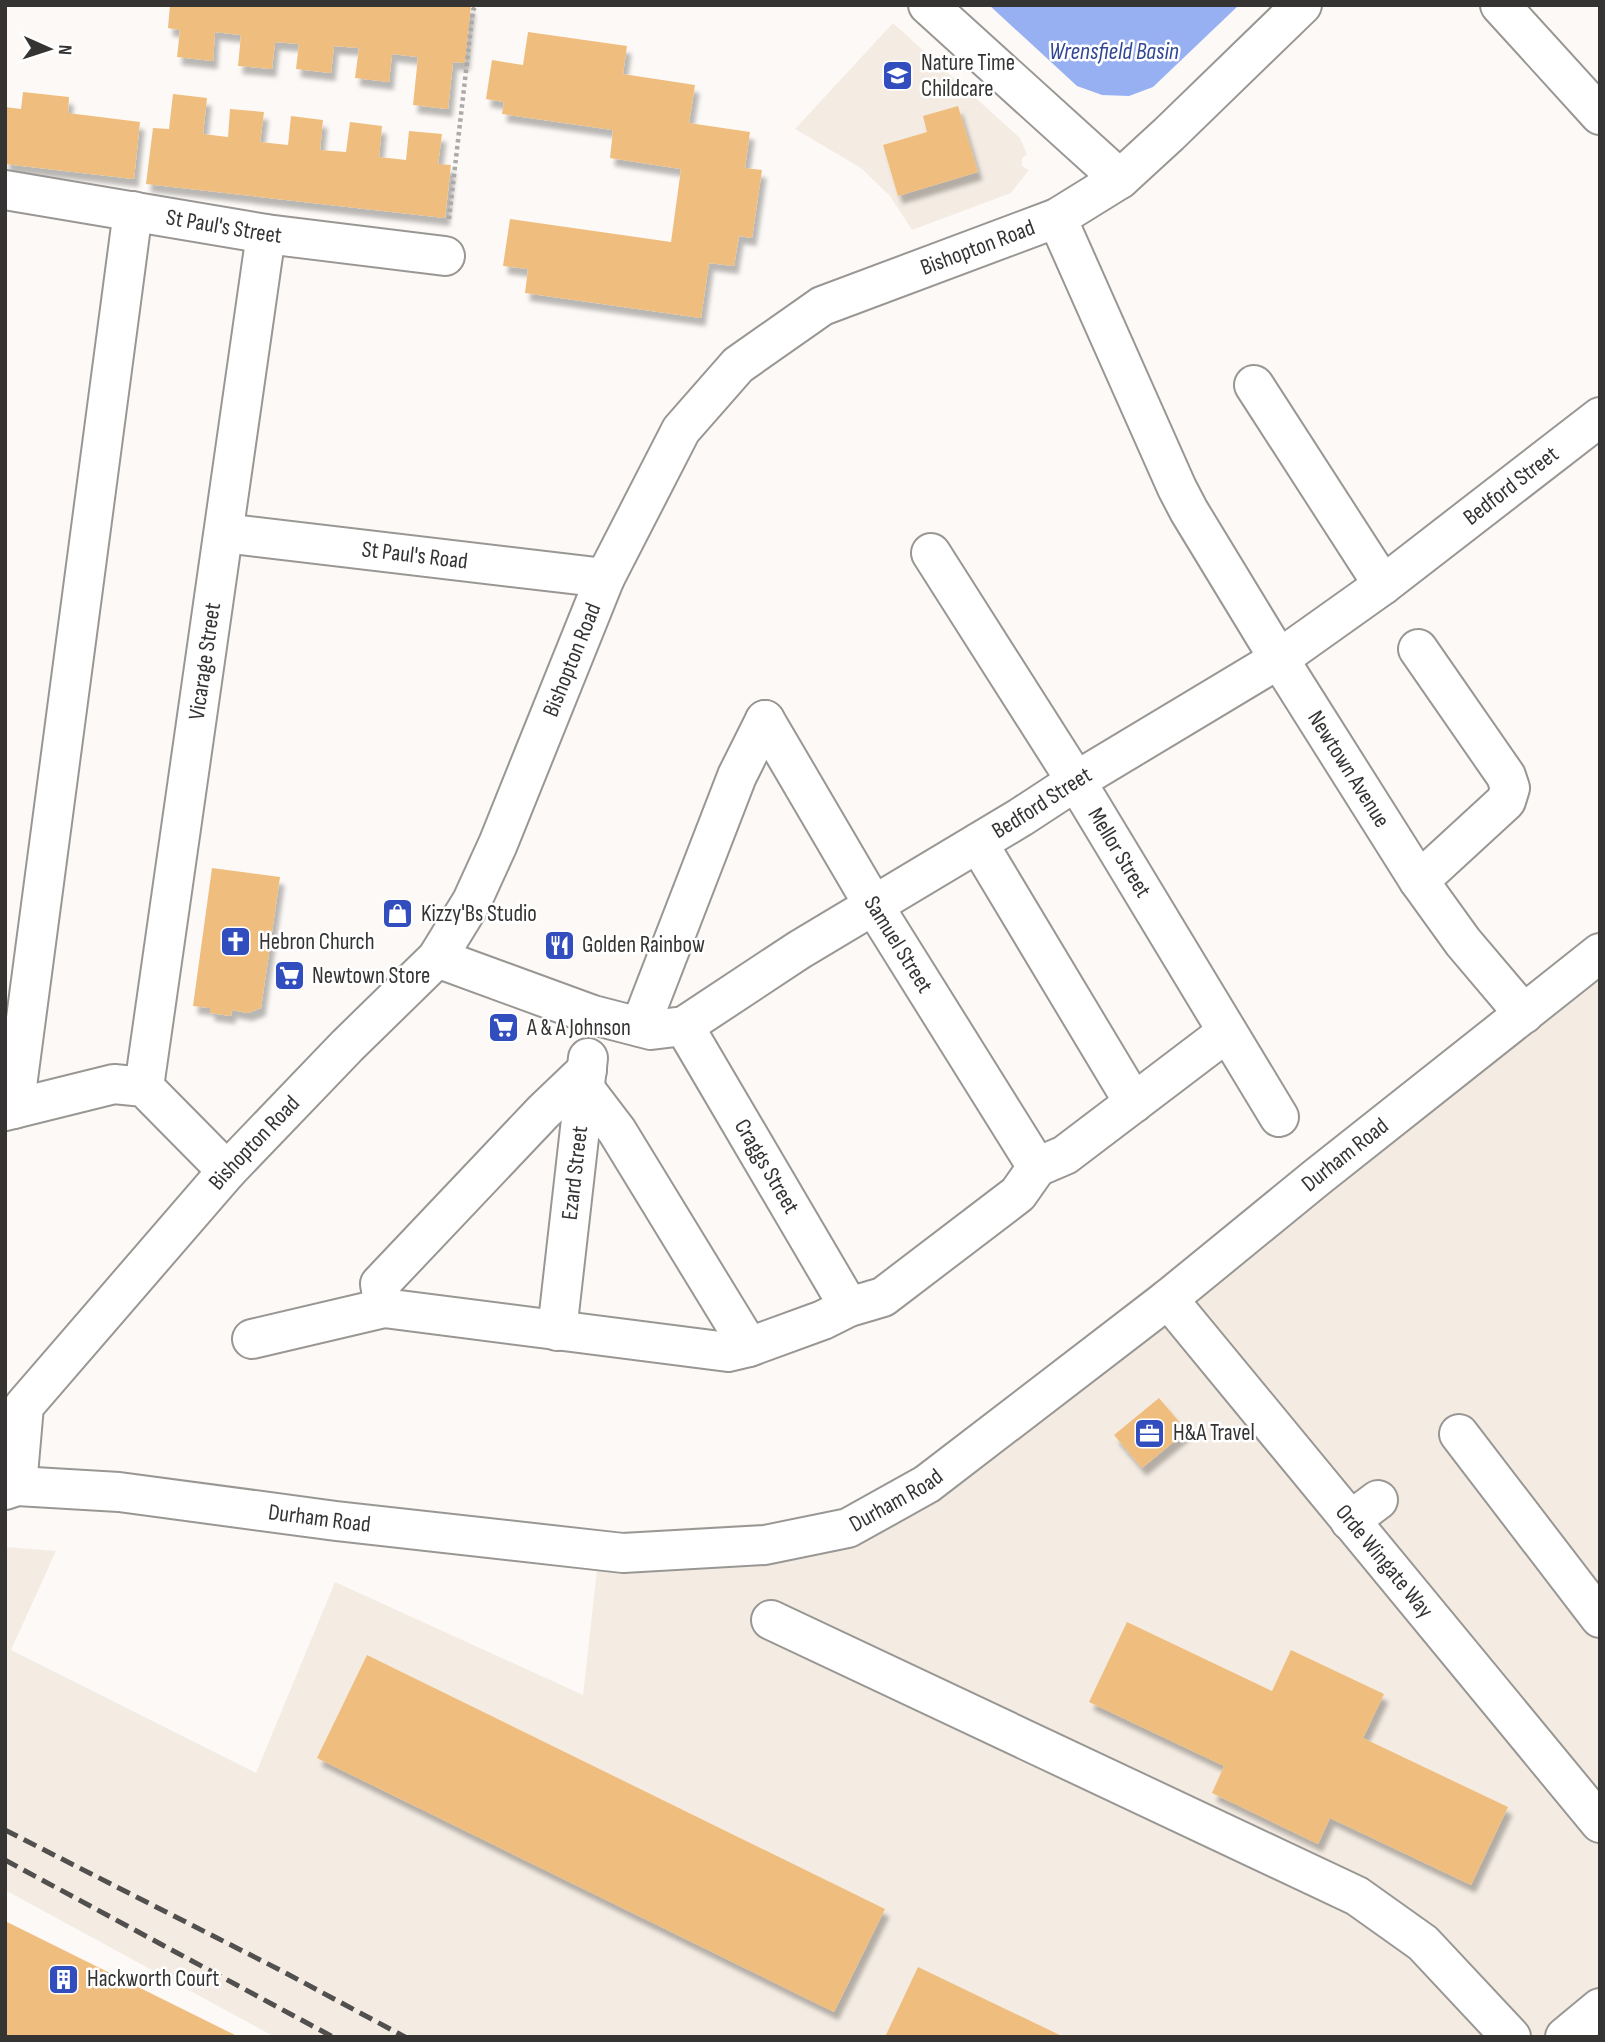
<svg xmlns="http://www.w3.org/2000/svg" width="1605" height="2042" viewBox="0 0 1605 2042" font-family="'Sofia Sans Condensed',sans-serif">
	<defs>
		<filter id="shadow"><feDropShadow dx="4.5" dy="8" stdDeviation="2" flood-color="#0004"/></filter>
	</defs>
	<rect width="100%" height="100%" fill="#fcf9f6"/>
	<g fill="#f4ece3">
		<path d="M 893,23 L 1020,138 L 1027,154 L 1022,158 L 1022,166 L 1029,170 L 1011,193 L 912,230 L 890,196 L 861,168 L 795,129 Z"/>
		<path d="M 1600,929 L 1600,2037 L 275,2037 L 5,1890 L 5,1547 L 56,1551 L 11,1650 L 256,1773 L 335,1582 L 583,1695 L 601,1533 L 856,1518 Z"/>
	</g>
	<path fill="#97b0f2" d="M 989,5 L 1239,5 L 1153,87 L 1129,96 L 1102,95 L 1077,86 Z"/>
	<g fill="#efbe7e" filter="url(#shadow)">
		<path d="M 170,5 L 471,5 L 465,63 L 453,62 L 448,109 L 413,105 L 418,57 L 392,54 L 389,82 L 355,78 L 359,48 L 334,46 L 331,73 L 296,69 L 299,44 L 275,42 L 272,69 L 238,66 L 241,35 L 215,32 L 213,61 L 177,57 L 180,30 L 168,28 Z"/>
		<path d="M 528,32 L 627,46 L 623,74 L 695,85 L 689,123 L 750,132 L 745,168 L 762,170 L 752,238 L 739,236 L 734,266 L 709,263 L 701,318 L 525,293 L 528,269 L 503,266 L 510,219 L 671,242 L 681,169 L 610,158 L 613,130 L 502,114 L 504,102 L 486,99 L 492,60 L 523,65 Z"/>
		<path d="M 23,92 L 69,97 L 68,113 L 140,122 L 134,179 L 5,164 L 5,107 L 21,109 Z"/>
		<path d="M 173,94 L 207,98 L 203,134 L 228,137 L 230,109 L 264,112 L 260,142 L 288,145 L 291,116 L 323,120 L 320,150 L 346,152 L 350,122 L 382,126 L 379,157 L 406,160 L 409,131 L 442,134 L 438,164 L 451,165 L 445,218 L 146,184 L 153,128 L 169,129 Z"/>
		<path d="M 958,106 L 978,172 L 898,196 L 883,145 L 927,132 L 923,116 Z"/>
		<path d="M 212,868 L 280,877 L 261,1008 L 248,1013 L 232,1010 L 231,1016 L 210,1013 L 210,1008 L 193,1006 Z"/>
		<path d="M 1159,1398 L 1187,1431 L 1142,1468 L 1114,1435 Z"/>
		<path d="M 1127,1622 L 1272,1691 L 1291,1650 L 1384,1694 L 1363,1738 L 1508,1807 L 1471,1885 L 1330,1818 L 1318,1844 L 1212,1793 L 1224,1766 L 1089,1702 Z"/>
		<path d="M 367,1655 L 885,1909 L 834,2012 L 317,1758 Z"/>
		<path d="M 5,1921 L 239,2037 L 5,2037 Z"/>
		<path d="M 918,1967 L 1064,2037 L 885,2037 Z"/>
	</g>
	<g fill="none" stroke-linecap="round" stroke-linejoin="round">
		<defs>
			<g id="minor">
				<path d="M 928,5 L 1120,179"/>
				<path d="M 1500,5 L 1600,115"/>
				<path id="s1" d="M 5,190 L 266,234 L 445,256"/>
				<path id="s2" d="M 1057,218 L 1177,488 L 1189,511 L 1279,659 L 1419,881 L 1463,942 L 1524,1014"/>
				<path d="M 1254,385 L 1383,585"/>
				<path id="s3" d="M 224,533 L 605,578"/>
				<path id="s4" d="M 931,553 L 1076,781 L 1279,1117"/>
				<path d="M 1418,649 L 1506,776 L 1510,788 L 1506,801 L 1419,881"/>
				<path id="s5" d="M 765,720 L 874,906 L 1037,1167"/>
				<path d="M 978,843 L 1134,1103"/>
				<path id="s6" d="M 437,958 L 593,1015 L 651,1030 L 684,1026 L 799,950 L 1021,817 L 1076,781 L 1279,659 L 1383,585 L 1600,417"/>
				<path id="s7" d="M 684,1026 L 849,1307"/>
				<path d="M 640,1027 L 737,776 L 765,720"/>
				<path d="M 587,1070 L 543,1112 L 380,1284 L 384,1308 L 728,1352 L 749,1347 L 823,1320 L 849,1307 L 883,1297 L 1018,1194 L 1037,1167 L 1065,1155 L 1227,1032"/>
				<path id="s8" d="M 144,1087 L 266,234"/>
				<path d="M 585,1089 L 617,1131 L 749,1347"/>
				<path d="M 14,1109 L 133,211"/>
				<path d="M 5,1111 L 114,1084 L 144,1087 L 227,1171"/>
				<path id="s9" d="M 1168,1299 L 1600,1823"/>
				<path id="s10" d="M 557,1331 L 588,1058"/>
				<path d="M 252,1339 L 384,1308"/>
				<path d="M 1459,1434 L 1600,1618"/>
				<path id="s11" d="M 17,1486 L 24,1406 L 227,1171 L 347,1046 L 437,958 L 472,901 L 498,844 L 605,578 L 681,430 L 738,365 L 822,306 L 1057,218 L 1120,179 L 1169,134 L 1302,5"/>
				<path id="s12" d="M 5,1490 L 17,1486 L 119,1492 L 336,1521 L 623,1553 L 765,1545 L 848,1528 L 927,1484 L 1168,1299 L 1316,1178 L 1600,953"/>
				<path d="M 1350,1521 L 1378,1500"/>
				<path d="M 771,1620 L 1357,1896 L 1423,1943 L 1511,2037"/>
				<path d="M 1565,2037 L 1600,2008"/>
			</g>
		</defs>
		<use href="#minor" stroke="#999794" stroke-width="42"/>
		<path stroke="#acaaa8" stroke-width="4.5" stroke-dasharray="3.5 3.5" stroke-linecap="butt" d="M 449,219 L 473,10 L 477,5"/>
		<use href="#minor" stroke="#fff" stroke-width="38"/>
		<g stroke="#52504f" stroke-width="5" stroke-dasharray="14 7" stroke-linecap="butt">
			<path d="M 5,1830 L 282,1971 L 405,2037"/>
			<path d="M 5,1860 L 333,2037"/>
		</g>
	</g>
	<defs>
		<symbol id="school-square" viewBox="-11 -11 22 22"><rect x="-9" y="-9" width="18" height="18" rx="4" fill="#324dbe" stroke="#fff"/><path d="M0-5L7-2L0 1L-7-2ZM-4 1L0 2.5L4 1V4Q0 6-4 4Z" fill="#fff"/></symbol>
		<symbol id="shop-square" viewBox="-11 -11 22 22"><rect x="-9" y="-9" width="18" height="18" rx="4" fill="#324dbe" stroke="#fff"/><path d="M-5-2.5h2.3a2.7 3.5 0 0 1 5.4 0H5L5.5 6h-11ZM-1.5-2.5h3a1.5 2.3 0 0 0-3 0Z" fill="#fff"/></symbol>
		<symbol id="church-square" viewBox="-11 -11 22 22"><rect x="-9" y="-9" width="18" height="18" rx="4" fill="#324dbe" stroke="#fff"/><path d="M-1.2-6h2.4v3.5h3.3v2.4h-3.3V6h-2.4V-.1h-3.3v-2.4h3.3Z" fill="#fff"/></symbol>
		<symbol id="restaurant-square" viewBox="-11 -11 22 22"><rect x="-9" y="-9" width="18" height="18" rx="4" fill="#324dbe" stroke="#fff"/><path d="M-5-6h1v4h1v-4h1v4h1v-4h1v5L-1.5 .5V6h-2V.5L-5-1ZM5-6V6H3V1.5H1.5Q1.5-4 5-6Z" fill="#fff"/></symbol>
		<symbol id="supermarket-square" viewBox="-11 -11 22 22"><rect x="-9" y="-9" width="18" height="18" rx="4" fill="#324dbe" stroke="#fff"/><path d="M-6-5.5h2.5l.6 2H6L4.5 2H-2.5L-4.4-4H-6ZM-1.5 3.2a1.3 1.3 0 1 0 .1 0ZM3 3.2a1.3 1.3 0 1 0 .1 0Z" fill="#fff"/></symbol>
		<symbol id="office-square" viewBox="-11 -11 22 22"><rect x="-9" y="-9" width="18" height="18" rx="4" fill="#324dbe" stroke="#fff"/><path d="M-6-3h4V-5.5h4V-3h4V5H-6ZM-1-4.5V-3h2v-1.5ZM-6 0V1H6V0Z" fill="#fff"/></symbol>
		<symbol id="building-square" viewBox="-11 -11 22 22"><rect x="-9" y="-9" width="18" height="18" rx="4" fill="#324dbe" stroke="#fff"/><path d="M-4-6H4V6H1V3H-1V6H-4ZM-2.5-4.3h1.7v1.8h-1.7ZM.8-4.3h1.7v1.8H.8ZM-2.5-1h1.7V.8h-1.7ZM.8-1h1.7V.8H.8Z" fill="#fff"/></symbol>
	</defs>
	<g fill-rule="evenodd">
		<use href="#school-square" x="880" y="58" width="35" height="35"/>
		<use href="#shop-square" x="380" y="896" width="35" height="35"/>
		<use href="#church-square" x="218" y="924" width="35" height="35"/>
		<use href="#restaurant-square" x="542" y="928" width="35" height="35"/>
		<use href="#supermarket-square" x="272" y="958" width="35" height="35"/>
		<use href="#supermarket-square" x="486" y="1010" width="35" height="35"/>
		<use href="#office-square" x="1132" y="1416" width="35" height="35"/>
		<use href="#building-square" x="46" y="1962" width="35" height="35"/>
	</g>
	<g text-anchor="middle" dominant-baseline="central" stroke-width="5" stroke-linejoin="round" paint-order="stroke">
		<g font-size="23" fill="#353433" stroke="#fff" text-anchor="start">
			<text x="921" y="63">Nature Time<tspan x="921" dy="26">Childcare</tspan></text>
			<text x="421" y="914">Kizzy'Bs Studio</text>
			<text x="259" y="942">Hebron Church</text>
			<text x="582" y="945">Golden Rainbow</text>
			<text x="312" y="976">Newtown Store</text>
			<text x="527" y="1028">A &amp; A Johnson</text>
			<text x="1173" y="1433">H&amp;A Travel</text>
			<text x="87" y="1979">Hackworth Court</text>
		</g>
		<g font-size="23" fill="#353433" stroke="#fff">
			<text stroke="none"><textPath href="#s1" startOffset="222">St Paul's Street</textPath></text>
			<text stroke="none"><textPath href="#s11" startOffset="1628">Bishopton Road</textPath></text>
			<text stroke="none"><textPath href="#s6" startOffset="1248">Bedford Street</textPath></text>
			<text stroke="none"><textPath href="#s3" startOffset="192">St Paul's Road</textPath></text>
			<text stroke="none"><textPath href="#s11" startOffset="1018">Bishopton Road</textPath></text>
			<text stroke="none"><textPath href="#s8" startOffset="430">Vicarage Street</textPath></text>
			<text stroke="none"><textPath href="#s2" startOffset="625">Newtown Avenue</textPath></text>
			<text stroke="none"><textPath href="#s6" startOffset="681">Bedford Street</textPath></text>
			<text stroke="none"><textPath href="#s4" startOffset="354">Mellor Street</textPath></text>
			<text stroke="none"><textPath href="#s5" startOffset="261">Samuel Street</textPath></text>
			<text stroke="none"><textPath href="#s11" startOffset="430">Bishopton Road</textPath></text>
			<text stroke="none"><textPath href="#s12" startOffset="1472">Durham Road</textPath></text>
			<text stroke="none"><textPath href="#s7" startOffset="163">Craggs Street</textPath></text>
			<text stroke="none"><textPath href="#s10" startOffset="159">Ezard Street</textPath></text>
			<text stroke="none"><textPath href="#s12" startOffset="905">Durham Road</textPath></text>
			<text stroke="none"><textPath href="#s12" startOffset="317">Durham Road</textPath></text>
			<text stroke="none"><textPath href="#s9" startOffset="340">Orde Wingate Way</textPath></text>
		</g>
		<g font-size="24" font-style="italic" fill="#314794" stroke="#fff">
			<text x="1114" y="51">Wrensfield Basin</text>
		</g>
	</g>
	<rect width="1605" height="2042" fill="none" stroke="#353433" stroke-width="14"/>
	<g transform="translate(49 49) rotate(93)" stroke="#ffffff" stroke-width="5" paint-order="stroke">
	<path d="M0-5L12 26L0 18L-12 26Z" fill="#353433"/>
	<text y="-10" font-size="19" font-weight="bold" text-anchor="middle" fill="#353433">N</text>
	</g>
</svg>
